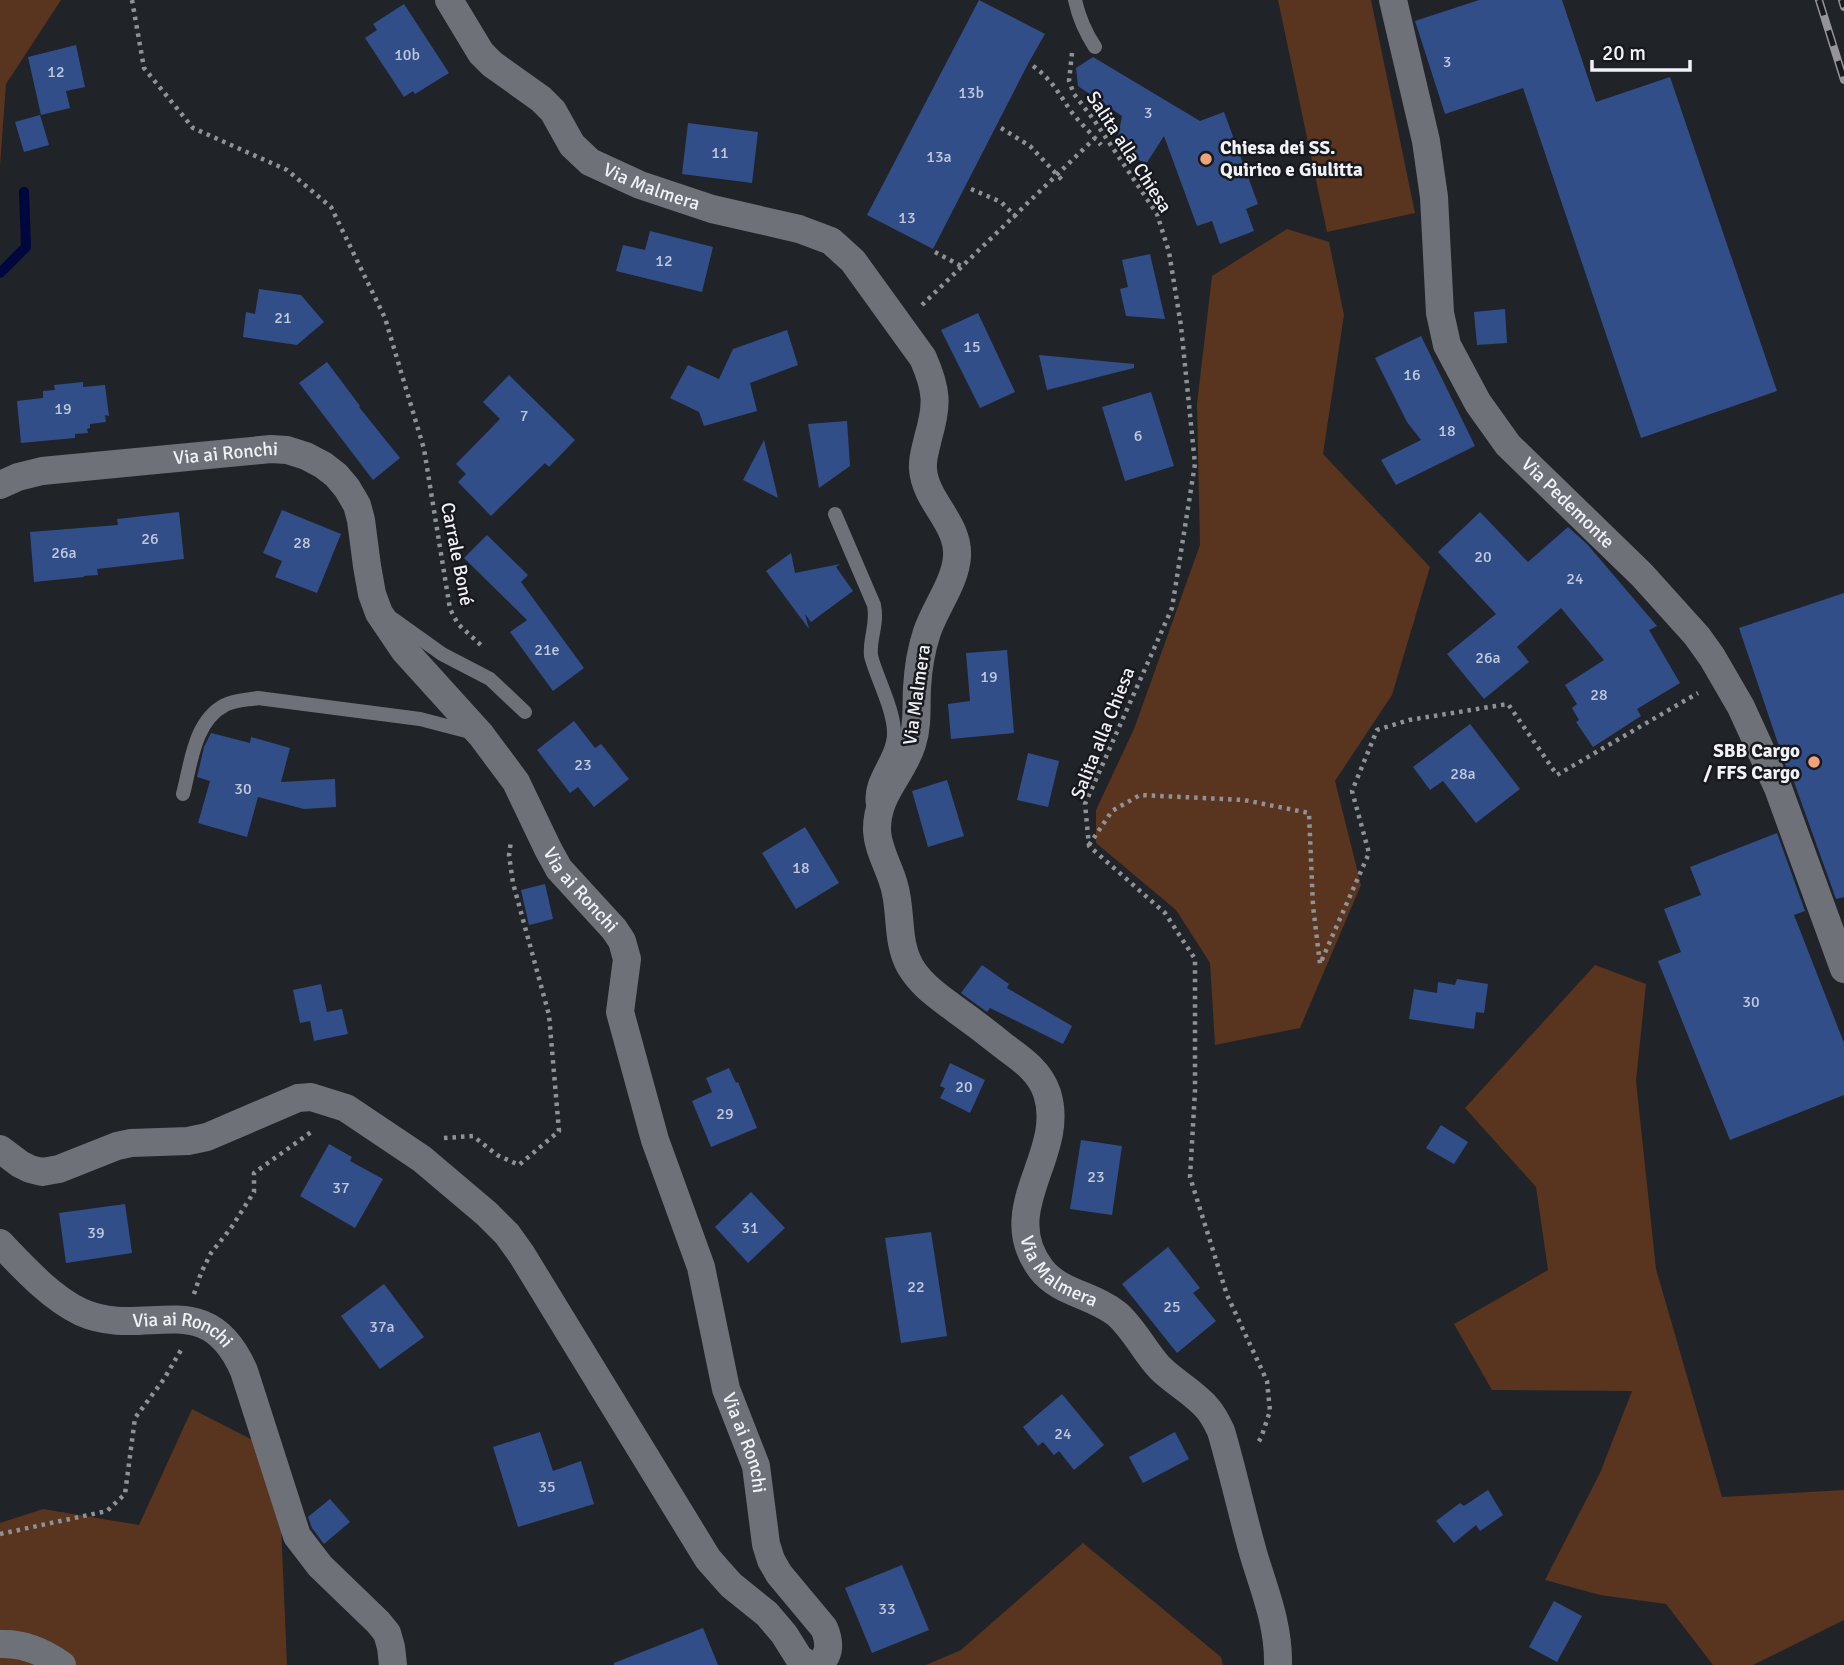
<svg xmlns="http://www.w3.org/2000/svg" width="1844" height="1665" viewBox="0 0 1844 1665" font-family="Signika,sans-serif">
	<rect width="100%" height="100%" fill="#202328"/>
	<g fill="#59341e">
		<path d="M 0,0 L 61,0 L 6,84 L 0,166 Z"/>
		<path d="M 1278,0 L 1371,0 L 1415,213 L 1327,232 Z"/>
		<path d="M 1287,229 L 1329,242 L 1344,315 L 1323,454 L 1430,567 L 1392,695 L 1335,781 L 1361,885 L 1300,1028 L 1215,1045 L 1210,963 L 1176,910 L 1096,843 L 1096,810 L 1134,729 L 1200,545 L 1197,404 L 1212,276 Z"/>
		<path d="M 1595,965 L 1646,984 L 1636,1081 L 1656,1269 L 1722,1497 L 1844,1490 L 1844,1620 L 1753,1665 L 1713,1665 L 1666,1604 L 1600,1595 L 1545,1580 L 1600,1473 L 1632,1391 L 1492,1390 L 1454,1324 L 1548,1270 L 1536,1187 L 1465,1108 Z"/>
		<path d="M 192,1409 L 278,1453 L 287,1665 L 0,1665 L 0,1523 L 43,1509 L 139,1525 Z"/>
		<path d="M 1083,1543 L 1221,1657 L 1223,1665 L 926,1665 L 961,1650 Z"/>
	</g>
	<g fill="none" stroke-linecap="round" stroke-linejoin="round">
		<path stroke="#00073e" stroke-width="10" d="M 0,273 L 26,247 L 24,192"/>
	</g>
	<g fill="#324e89">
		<path d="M 979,0 L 1045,34 L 1029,62 L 933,249 L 867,215 Z"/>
		<path d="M 1479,0 L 1562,0 L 1596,102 L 1670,77 L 1777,391 L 1641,438 L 1523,88 L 1445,114 L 1415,21 Z"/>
		<path d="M 404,4 L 449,73 L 415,94 L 413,91 L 404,97 L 365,38 L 377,30 L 373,24 Z"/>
		<path d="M 76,45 L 85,87 L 66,91 L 70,108 L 41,115 L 28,57 Z"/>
		<path d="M 1093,57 L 1200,121 L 1224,112 L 1258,204 L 1246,209 L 1254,231 L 1220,244 L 1212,221 L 1197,226 L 1164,136 L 1146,164 L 1116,147 L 1122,116 L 1078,86 L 1076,68 Z"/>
		<path d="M 40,115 L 49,145 L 24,152 L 15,122 Z"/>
		<path d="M 688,123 L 758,132 L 752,183 L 682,174 Z"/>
		<path d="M 650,231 L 713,247 L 702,292 L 616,271 L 623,245 L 645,250 Z"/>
		<path d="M 1150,254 L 1165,319 L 1126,316 L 1120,289 L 1128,287 L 1122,260 Z"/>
		<path d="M 259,289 L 301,295 L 324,322 L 297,345 L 243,337 L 246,312 L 255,314 Z"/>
		<path d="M 1505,309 L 1507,343 L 1477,345 L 1474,312 Z"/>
		<path d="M 978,313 L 1015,392 L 980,408 L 941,330 Z"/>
		<path d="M 787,330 L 798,365 L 750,383 L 757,411 L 704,426 L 699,412 L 670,398 L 688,365 L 719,379 L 733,349 Z"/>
		<path d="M 1421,336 L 1475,446 L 1396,485 L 1381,460 L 1421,440 L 1407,422 L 1375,358 Z"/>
		<path d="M 1039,355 L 1134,364 L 1134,368 L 1047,390 Z"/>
		<path d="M 327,362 L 360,406 L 359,407 L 400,458 L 373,480 L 299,383 Z"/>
		<path d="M 509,375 L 575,440 L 549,467 L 545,463 L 491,516 L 458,482 L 466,474 L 456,464 L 500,419 L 483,402 Z"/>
		<path d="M 83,382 L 83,387 L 105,385 L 109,416 L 105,415 L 106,422 L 90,424 L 90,428 L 87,429 L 88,433 L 75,434 L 75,438 L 21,443 L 17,401 L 43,398 L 43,391 L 55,390 L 54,385 Z"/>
		<path d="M 1151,392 L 1174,466 L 1125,481 L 1102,407 Z"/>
		<path d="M 847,421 L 850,466 L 819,488 L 808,424 Z"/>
		<path d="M 764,440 L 778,498 L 743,480 Z"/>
		<path d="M 282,510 L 341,534 L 317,593 L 275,577 L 282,561 L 263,553 Z"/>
		<path d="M 179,512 L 184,559 L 97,569 L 98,575 L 84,576 L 84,577 L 34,582 L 30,532 L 118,525 L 117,519 Z"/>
		<path d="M 1480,512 L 1528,562 L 1568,527 L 1587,544 L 1657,626 L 1649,630 L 1680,683 L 1637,709 L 1641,716 L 1593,747 L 1576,722 L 1579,720 L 1572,708 L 1577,704 L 1565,685 L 1604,660 L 1561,608 L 1517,647 L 1529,662 L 1484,699 L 1447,654 L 1496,614 L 1438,552 Z"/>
		<path d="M 487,535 L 528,575 L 521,582 L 584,668 L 553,691 L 510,632 L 527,620 L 464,558 Z"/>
		<path d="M 791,553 L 795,573 L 840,564 L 836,567 L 853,591 L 811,622 L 805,614 L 809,629 L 766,571 Z"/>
		<path d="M 1844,593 L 1844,897 L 1836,899 L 1794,782 L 1785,764 L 1739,628 Z"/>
		<path d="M 1007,650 L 1014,733 L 951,739 L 948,704 L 970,701 L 966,653 Z"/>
		<path d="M 574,721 L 595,748 L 601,744 L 629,779 L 594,807 L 578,787 L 570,793 L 537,750 Z"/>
		<path d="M 1470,724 L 1520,789 L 1476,823 L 1443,781 L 1430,790 L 1413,767 Z"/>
		<path d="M 211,733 L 250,743 L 251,737 L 290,748 L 281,782 L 335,779 L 336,807 L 304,809 L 258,797 L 247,837 L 198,823 L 210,781 L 197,777 L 204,747 Z"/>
		<path d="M 1028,753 L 1059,761 L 1048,807 L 1017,800 Z"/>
		<path d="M 947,780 L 964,836 L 928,847 L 912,791 Z"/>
		<path d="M 805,827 L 839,883 L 796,909 L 762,853 Z"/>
		<path d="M 1777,833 L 1805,911 L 1794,915 L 1844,1043 L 1844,1095 L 1730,1140 L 1658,961 L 1681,952 L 1664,909 L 1701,895 L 1690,867 Z"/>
		<path d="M 545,884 L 553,919 L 529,925 L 521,890 Z"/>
		<path d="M 982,965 L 1009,984 L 1007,988 L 1072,1026 L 1063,1044 L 990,1008 L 987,1012 L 961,993 Z"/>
		<path d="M 1457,979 L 1488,984 L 1484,1013 L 1476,1012 L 1474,1029 L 1409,1019 L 1414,989 L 1437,993 L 1438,982 L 1455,985 Z"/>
		<path d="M 321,984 L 327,1012 L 342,1009 L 348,1034 L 314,1041 L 310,1021 L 300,1023 L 293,990 Z"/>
		<path d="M 950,1063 L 985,1080 L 970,1113 L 940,1098 L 945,1088 L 940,1086 Z"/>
		<path d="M 729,1068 L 736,1083 L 738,1082 L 757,1128 L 711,1147 L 692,1101 L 712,1092 L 706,1078 Z"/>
		<path d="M 1441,1125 L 1468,1142 L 1454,1164 L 1426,1148 Z"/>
		<path d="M 1081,1140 L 1122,1146 L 1112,1215 L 1070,1209 Z"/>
		<path d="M 329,1144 L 352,1157 L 350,1161 L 383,1179 L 355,1228 L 300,1196 Z"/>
		<path d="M 751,1192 L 785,1228 L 748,1263 L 715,1227 Z"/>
		<path d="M 125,1204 L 132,1253 L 66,1263 L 59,1213 Z"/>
		<path d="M 931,1232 L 947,1336 L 901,1343 L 885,1238 Z"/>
		<path d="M 1168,1247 L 1200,1288 L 1193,1293 L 1216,1321 L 1177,1353 L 1122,1284 Z"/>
		<path d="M 384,1284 L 424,1337 L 380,1369 L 341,1316 Z"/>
		<path d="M 1062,1394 L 1104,1445 L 1074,1470 L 1059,1451 L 1054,1455 L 1043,1442 L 1038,1446 L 1023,1427 Z"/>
		<path d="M 540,1432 L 553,1471 L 581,1461 L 594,1504 L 518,1527 L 493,1447 Z"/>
		<path d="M 1175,1432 L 1189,1459 L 1143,1483 L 1129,1457 Z"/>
		<path d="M 1488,1490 L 1503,1515 L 1480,1531 L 1476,1525 L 1454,1543 L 1436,1521 L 1460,1503 L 1464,1506 Z"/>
		<path d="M 330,1499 L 350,1522 L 324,1544 L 312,1528 L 308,1517 Z"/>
		<path d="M 902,1565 L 929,1630 L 872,1653 L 845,1588 Z"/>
		<path d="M 1554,1601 L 1582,1616 L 1557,1662 L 1529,1647 Z"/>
		<path d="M 703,1628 L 718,1665 L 614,1665 L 614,1663 Z"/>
	</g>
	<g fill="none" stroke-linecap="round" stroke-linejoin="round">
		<g stroke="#8f9296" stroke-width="4.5" stroke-dasharray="3.5 5" stroke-linecap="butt">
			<path d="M 132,0 L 144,68 L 193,128 L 287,170 L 331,207 L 385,318 L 424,449 L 450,609 L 458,624 L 483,647"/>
			<path d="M 1072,53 L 1069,81 L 1074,94 L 1094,120 L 1157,214 L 1169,252 L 1181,326 L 1195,464 L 1172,608 L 1085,804 L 1089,846 L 1165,913 L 1195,959 L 1195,1091 L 1190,1177 L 1227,1295 L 1267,1381 L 1270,1411 L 1261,1438 L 1257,1444"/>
			<path d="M 1033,66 C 1050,78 1059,93 1070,110 C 1079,122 1091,133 1101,145"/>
			<path d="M 1001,128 L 1030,146 L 1063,181"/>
			<path d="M 971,189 L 1001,202 L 1020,221"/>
			<path d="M 935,252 L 963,267"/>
			<path d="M 922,305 L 1095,138"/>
			<path d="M 1089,845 L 1112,811 L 1140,795 L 1244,800 L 1309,813 L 1313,906 L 1320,964 L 1369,853 L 1352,791 L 1377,730 L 1409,720 L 1508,704 L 1557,775 L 1698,693"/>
			<path d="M 444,1138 L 473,1136 L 497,1155 L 519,1165 L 559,1131 L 549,1015 L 513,883 L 509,855 L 511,841"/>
			<path d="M 194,1294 L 201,1273 L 211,1253 L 231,1228 L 254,1192 L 254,1173 L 314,1130"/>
			<path d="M 0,1534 L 107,1511 L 125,1494 L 135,1418 L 164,1379 L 181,1350"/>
		</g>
		<g stroke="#6e7278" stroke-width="14">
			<path d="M 1075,0 C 1079,18 1085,32 1095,47"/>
			<path d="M 835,514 L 874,605 C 878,626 869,638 871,656 C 877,680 899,718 893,742 C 889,763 869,781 873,804"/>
			<path d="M 393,619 L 442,654 L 490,679 L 525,712"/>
			<path d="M 183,794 C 191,764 194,721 225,705 C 234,700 247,700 258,698 L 420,719 L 474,733"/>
		</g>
		<g stroke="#6e7278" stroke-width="28">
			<path id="s1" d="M 449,0 L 481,53 L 492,64 L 541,99 L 553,111 L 572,145 L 590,162 L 640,185 L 712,209 L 799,229 L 831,241 L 853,261 L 923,358 C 937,390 938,404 928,438 C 926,448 922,458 923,469 C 925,501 959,523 957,556 C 956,581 935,608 927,632 C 921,650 918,669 917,688 C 916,707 918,726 912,744 C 902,776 876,794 877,831 C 878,850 889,867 894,885 C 902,911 896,941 910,966 C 921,985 938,996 955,1009 C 972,1021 989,1034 1005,1047 C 1023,1060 1040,1072 1047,1093 C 1067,1155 995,1208 1041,1269 C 1059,1293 1094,1295 1117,1314 C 1134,1329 1145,1352 1160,1368 C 1175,1383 1195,1393 1208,1409 C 1214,1416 1217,1423 1221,1431 C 1233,1472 1242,1514 1254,1556 C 1265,1592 1279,1626 1278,1665"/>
			<path id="s2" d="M 1393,0 L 1426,141 L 1434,197 L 1440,313 L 1447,345 L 1478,403 L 1508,445 L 1642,575 L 1697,636 L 1712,657 L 1741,707 L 1778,788 L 1844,969"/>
			<path id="s3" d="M 0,485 L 18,477 L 42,471 L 271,449 L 287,450 L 306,456 L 323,465 L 336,475 L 347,488 L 357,505 L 361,520 L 367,566 L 372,594 L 379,613 L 404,650 L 481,735 L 516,782 L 548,849 L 559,869 L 614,929 L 622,941 L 627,959 L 620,1012 L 655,1140 L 701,1267 L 726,1389 L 756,1466 L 766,1544 L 771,1560 L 779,1574 L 824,1628 C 830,1642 831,1656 817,1665"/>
			<path d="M 0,1149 L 20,1164 L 30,1169 L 42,1172 L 59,1169 L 117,1146 L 131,1143 L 188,1141 L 207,1137 L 298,1098 L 311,1097 L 346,1108 L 422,1159 L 487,1214 L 507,1234 L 522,1255 L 708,1559 L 731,1585 L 767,1614 L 784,1634 L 799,1658 L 809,1665"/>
			<path id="s4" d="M 0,1243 C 23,1267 51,1298 81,1312 C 145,1341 206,1283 244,1371 L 297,1536 L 320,1566 L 378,1622 L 387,1633 L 391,1647 L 393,1665"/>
			<path d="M 0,1644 C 22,1643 44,1652 62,1665"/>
		</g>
		<defs>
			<g id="rail">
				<path d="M 1819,0 L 1844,80"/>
				<path d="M 1842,0 L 1844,7"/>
			</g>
		</defs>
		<use href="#rail" stroke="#939599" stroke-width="8"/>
		<use href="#rail" stroke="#17191e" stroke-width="5" stroke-dasharray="16" stroke-linecap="butt"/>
	</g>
	<g fill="#f0a279" stroke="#17191e" stroke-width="2.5">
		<circle cx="1206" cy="159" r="7"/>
		<circle cx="1814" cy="762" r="7"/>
	</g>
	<g text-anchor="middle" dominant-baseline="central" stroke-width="5" stroke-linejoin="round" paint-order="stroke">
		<g font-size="16" fill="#c0c9db">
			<text x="407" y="55">10b</text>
			<text x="1447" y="62">3</text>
			<text x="56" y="72">12</text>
			<text x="971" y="93">13b</text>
			<text x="1148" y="113">3</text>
			<text x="720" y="153">11</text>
			<text x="939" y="157">13a</text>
			<text x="907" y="218">13</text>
			<text x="664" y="261">12</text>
			<text x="283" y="318">21</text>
			<text x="972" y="347">15</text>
			<text x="1412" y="375">16</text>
			<text x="63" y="409">19</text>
			<text x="524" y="416">7</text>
			<text x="1447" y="431">18</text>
			<text x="1138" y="436">6</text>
			<text x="150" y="539">26</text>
			<text x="302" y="543">28</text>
			<text x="64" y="553">26a</text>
			<text x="1483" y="557">20</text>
			<text x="1575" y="579">24</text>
			<text x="547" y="650">21e</text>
			<text x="1488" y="658">26a</text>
			<text x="989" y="677">19</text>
			<text x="1599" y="695">28</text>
			<text x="583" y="765">23</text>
			<text x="1463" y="774">28a</text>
			<text x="243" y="789">30</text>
			<text x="801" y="868">18</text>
			<text x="1751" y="1002">30</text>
			<text x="964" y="1087">20</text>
			<text x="725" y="1114">29</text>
			<text x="1096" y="1177">23</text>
			<text x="341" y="1188">37</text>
			<text x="750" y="1228">31</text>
			<text x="96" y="1233">39</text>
			<text x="916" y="1287">22</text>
			<text x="1172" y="1307">25</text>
			<text x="382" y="1327">37a</text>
			<text x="1063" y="1434">24</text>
			<text x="547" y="1487">35</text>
			<text x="887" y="1609">33</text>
		</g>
		<g font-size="19" font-weight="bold" fill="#f0f2f6" stroke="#17191e" text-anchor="start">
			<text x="1220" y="148">Chiesa dei SS.<tspan x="1220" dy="22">Quirico e Giulitta</tspan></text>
			<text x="1800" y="751" text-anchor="end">SBB Cargo<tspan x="1800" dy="22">/ FFS Cargo</tspan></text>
		</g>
		<g font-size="19" fill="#f0f2f6" stroke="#17191e">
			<text transform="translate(1129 152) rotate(57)">Salita alla Chiesa</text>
			<text stroke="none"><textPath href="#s1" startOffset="285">Via Malmera</textPath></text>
			<text stroke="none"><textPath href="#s3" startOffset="229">Via ai Ronchi</textPath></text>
			<text stroke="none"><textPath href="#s2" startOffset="551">Via Pedemonte</textPath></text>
			<text transform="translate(457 554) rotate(79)">Carrale Boné</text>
			<text transform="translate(917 695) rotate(-82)">Via Malmera</text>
			<text transform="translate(1103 733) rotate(-68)">Salita alla Chiesa</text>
			<text stroke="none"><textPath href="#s3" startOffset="838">Via ai Ronchi</textPath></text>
			<text stroke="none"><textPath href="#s1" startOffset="1648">Via Malmera</textPath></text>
			<text stroke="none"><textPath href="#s4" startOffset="212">Via ai Ronchi</textPath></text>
			<text stroke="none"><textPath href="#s3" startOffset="1426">Via ai Ronchi</textPath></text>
		</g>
	</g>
	<path d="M1592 60v10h98v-10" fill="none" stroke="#f0f2f6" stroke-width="3.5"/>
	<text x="1602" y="60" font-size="21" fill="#f0f2f6" stroke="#17191e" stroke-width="5" paint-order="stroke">20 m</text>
</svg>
